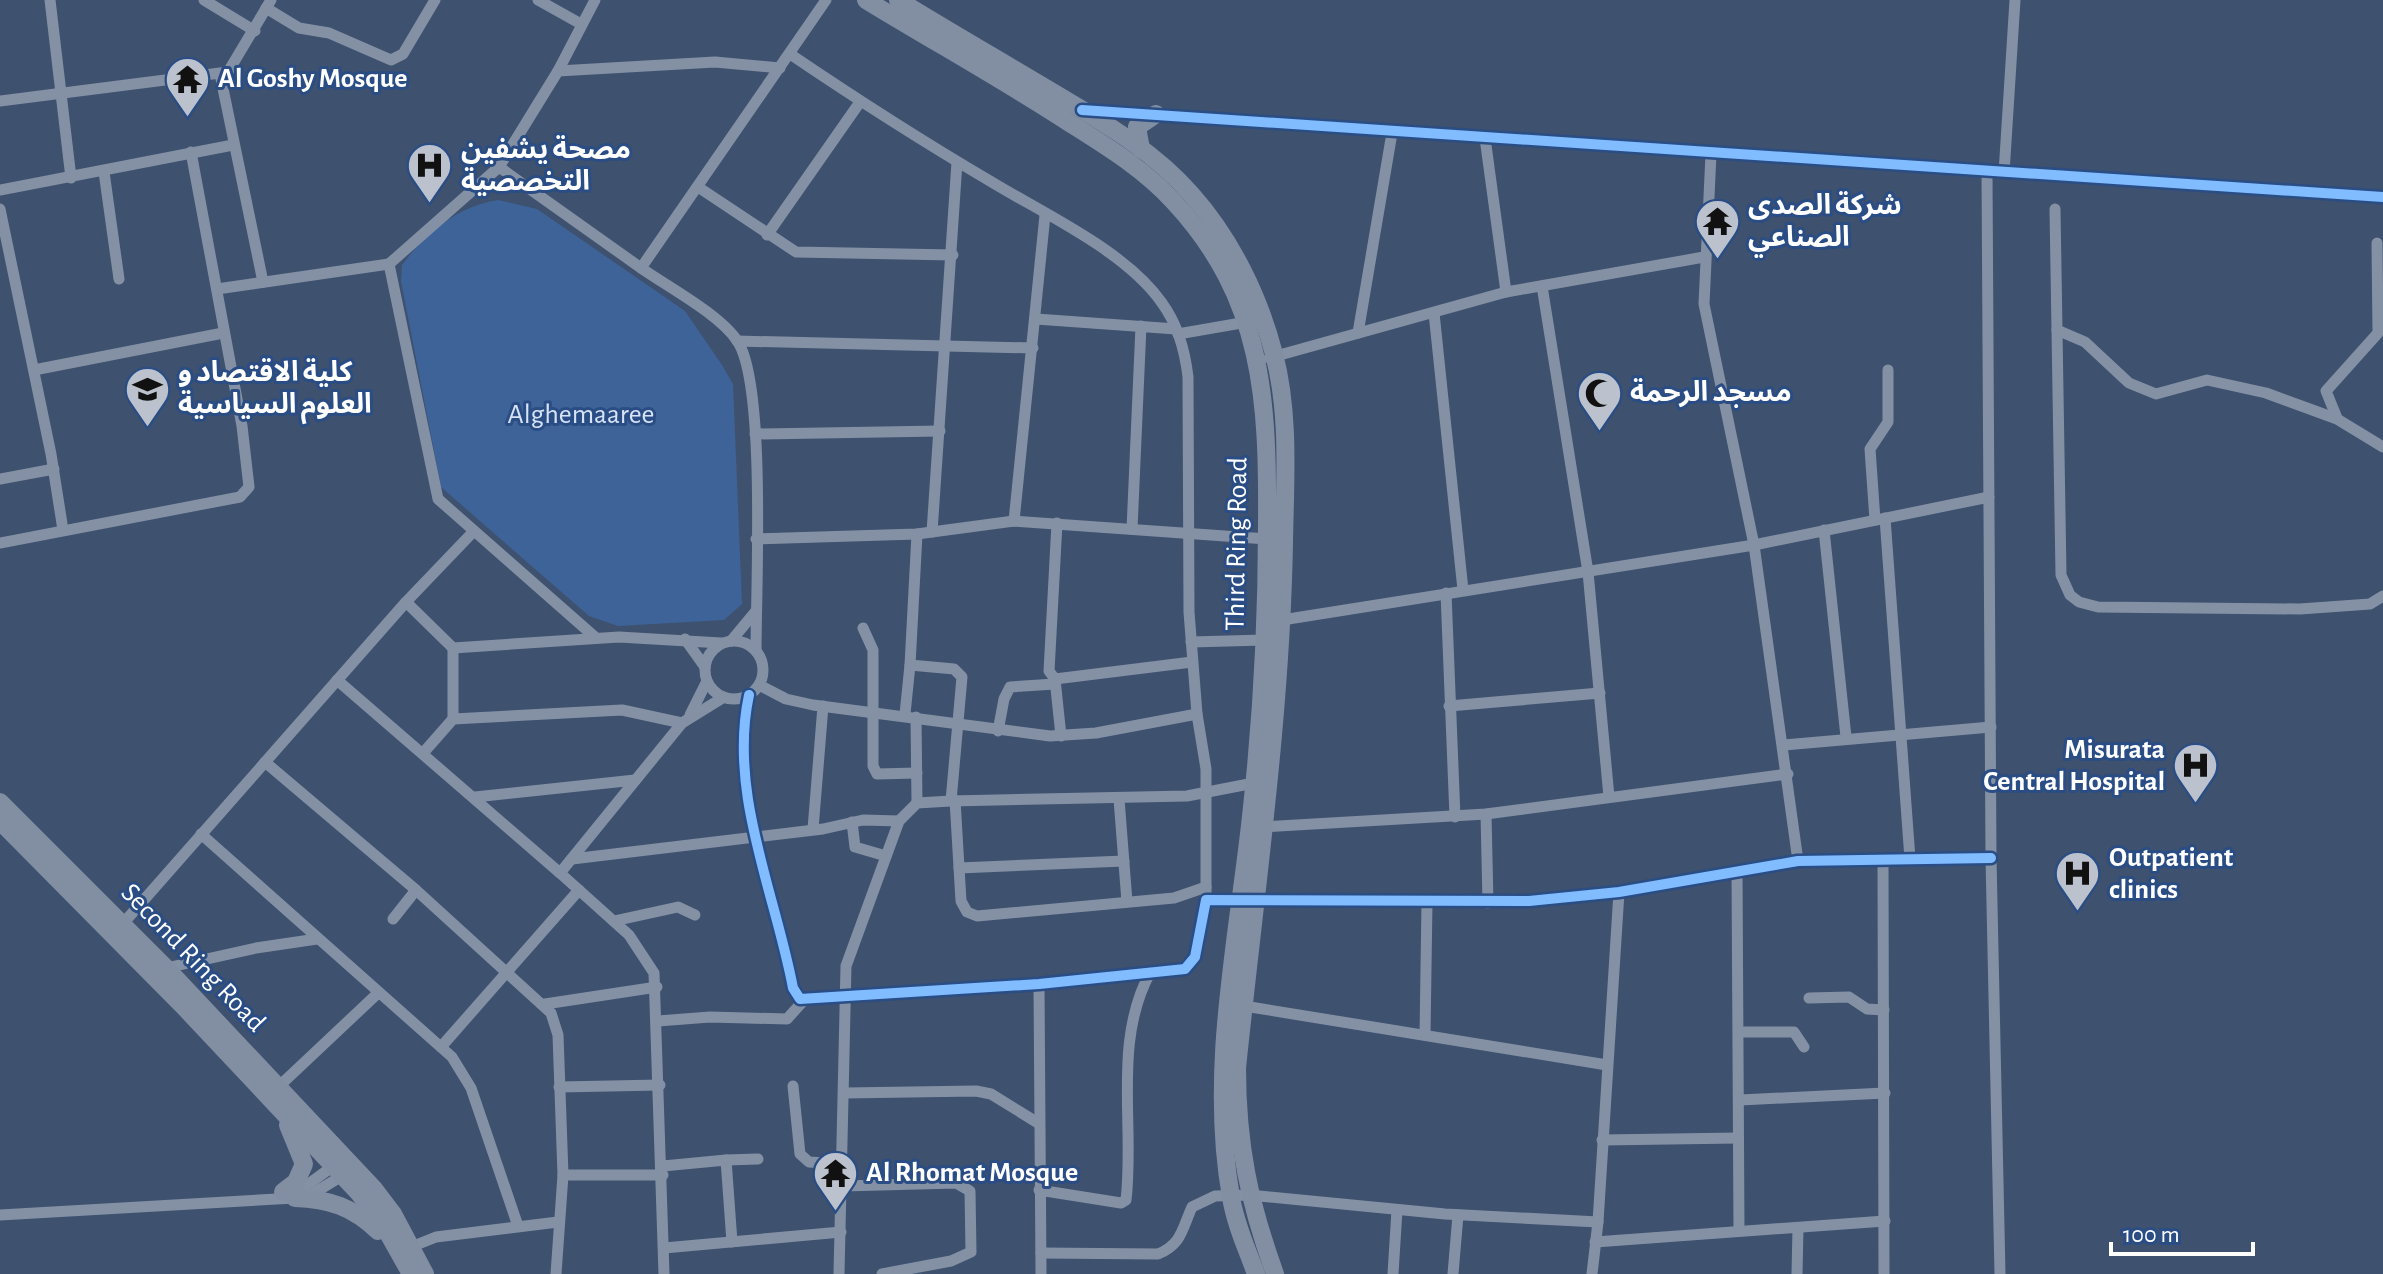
<svg xmlns="http://www.w3.org/2000/svg" width="2383" height="1274" viewBox="0 0 2383 1274" font-family="'Alegreya Sans','Noto Sans Arabic',sans-serif">
	<rect width="100%" height="100%" fill="#3e516f"/>
	<path fill="#3e6399" d="M 498,200 L 537,209 L 685,311 L 722,365 L 733,384 L 742,604 L 724,620 L 618,626 L 589,616 L 441,487 L 401,281 L 402,265 C 427,231 457,207 498,200 Z"/>
	<g fill="none" stroke-linecap="round" stroke-linejoin="round">
		<g stroke="#8491a5" stroke-width="11">
			<path d="M 50,0 L 71,178"/>
			<path d="M 204,0 L 255,31"/>
			<path d="M 538,0 L 581,24"/>
			<path d="M 266,8 L 299,28 L 329,33 L 391,60 L 403,54 L 435,0"/>
			<path d="M 790,54 C 855,98 922,141 990,181 C 1044,214 1126,251 1162,303 C 1178,325 1185,351 1188,377 L 1189,612 L 1197,714 L 1206,769 L 1206,900"/>
			<path d="M 558,71 L 715,62 L 780,68"/>
			<path d="M 220,74 L 263,282"/>
			<path d="M 0,101 L 228,72 L 271,0"/>
			<path d="M 1087,110 L 2383,197"/>
			<path d="M 1485,138 L 1506,292"/>
			<path d="M 1711,154 L 1704,304 L 1754,545 L 1798,861"/>
			<path d="M 499,167 L 641,268"/>
			<path d="M 104,172 L 119,279"/>
			<path d="M 1987,173 L 1991,858 L 2000,1274"/>
			<path d="M 2004,173 L 2015,0"/>
			<path d="M 698,187 L 796,252 L 953,255"/>
			<path d="M 0,190 L 233,145"/>
			<path d="M 0,209 L 51,454 L 63,530"/>
			<path d="M 2055,209 L 2061,575 L 2070,595 L 2079,602 L 2098,607 L 2300,609 L 2370,604 L 2383,596"/>
			<path d="M 767,235 L 860,102"/>
			<path d="M 389,264 L 438,499 L 596,638"/>
			<path d="M 1542,286 L 1588,572 L 1609,797"/>
			<path d="M 217,289 L 389,264 L 499,167 L 558,71 L 595,0"/>
			<path d="M 1434,313 L 1463,590"/>
			<path d="M 1036,319 L 1176,329"/>
			<path d="M 2057,330 L 2085,342 L 2129,383 L 2156,394 L 2207,380 L 2266,393 L 2337,419 L 2383,447"/>
			<path d="M 1358,333 L 1392,133"/>
			<path d="M 1178,334 L 1247,322"/>
			<path d="M 737,341 L 1033,348"/>
			<path d="M 1269,358 L 1506,292 L 1704,257"/>
			<path d="M 34,370 L 223,333"/>
			<path d="M 2337,418 L 2326,391 L 2378,333 L 2377,243"/>
			<path d="M 755,434 L 940,431"/>
			<path d="M 0,479 L 54,469"/>
			<path d="M 1885,518 L 1910,859"/>
			<path d="M 1875,520 L 1870,449 L 1888,422 L 1888,370"/>
			<path d="M 1014,521 L 1045,215"/>
			<path d="M 1057,523 L 1049,671 L 1055,679 L 1061,736"/>
			<path d="M 1132,529 L 1141,326"/>
			<path d="M 1824,530 L 1846,737"/>
			<path d="M 932,532 L 957,162"/>
			<path d="M 917,534 L 910,665 L 954,669 L 962,677 L 951,801 L 1187,796 L 1254,783"/>
			<path d="M 756,539 L 917,534 L 1014,521 L 1267,539"/>
			<path d="M 0,543 L 240,497 L 249,487 L 242,426 L 191,152"/>
			<path d="M 1446,593 L 1455,817"/>
			<path d="M 406,602 L 453,648 L 619,637 L 721,643"/>
			<path d="M 1282,620 L 1754,545 L 1989,497"/>
			<path d="M 863,628 L 873,650 L 873,766 L 877,774 L 917,773"/>
			<path d="M 685,639 L 705,667"/>
			<path d="M 731,641 L 756,611"/>
			<circle cx="734" cy="670" r="29"/>
			<path d="M 1191,642 L 1264,640"/>
			<path d="M 453,648 L 453,719"/>
			<path d="M 756,651 C 756,588 766,387 738,342 C 721,315 668,287 641,268 L 826,0"/>
			<path d="M 1055,679 L 1192,662"/>
			<path d="M 337,680 L 560,873"/>
			<path d="M 759,685 L 786,699 L 813,705 L 1050,736 L 1096,733 L 1197,714"/>
			<path d="M 749,695 C 728,793 775,892 793,988 L 800,999 L 1039,984 L 1185,969 L 1195,957 L 1206,900 L 1529,901 L 1619,892 L 1798,861 L 1991,858"/>
			<path d="M 1449,706 L 1600,693"/>
			<path d="M 905,714 L 910,665"/>
			<path d="M 690,715 L 707,681"/>
			<path d="M 916,717 L 917,803"/>
			<path d="M 998,731 L 1004,699 L 1010,687 L 1055,684"/>
			<path d="M 1784,745 L 1991,727"/>
			<path d="M 424,752 L 453,719 L 622,710 L 682,723"/>
			<path d="M 265,762 L 416,890 L 551,1013 L 558,1035 L 563,1175 L 556,1274"/>
			<path d="M 475,797 L 635,780"/>
			<path d="M 1119,799 L 1127,902"/>
			<path d="M 955,800 L 961,901 L 967,912 L 977,916 L 1174,898 L 1206,887"/>
			<path d="M 1486,814 L 1488,903"/>
			<path d="M 852,822 L 855,847 L 886,856"/>
			<path d="M 1263,827 L 1486,814 L 1788,774"/>
			<path d="M 813,829 L 823,706"/>
			<path d="M 201,834 L 452,1057 L 471,1088 L 518,1226"/>
			<path d="M 572,859 L 823,829 L 863,820 L 899,821"/>
			<path d="M 1883,860 L 1884,1274"/>
			<path d="M 959,868 L 1124,861"/>
			<path d="M 1737,871 L 1739,1230"/>
			<path d="M 393,919 L 416,890"/>
			<path d="M 614,921 L 678,907 L 695,915"/>
			<path d="M 120,927 L 406,602 L 474,531"/>
			<path d="M 166,968 L 256,948 L 317,939"/>
			<path d="M 1039,984 L 1041,1274"/>
			<path d="M 1809,998 L 1849,997 L 1867,1009 L 1884,1010"/>
			<path d="M 545,1004 L 657,987"/>
			<path d="M 1244,1006 L 1607,1065"/>
			<path d="M 658,1021 L 710,1017 L 787,1019 L 805,999"/>
			<path d="M 1739,1032 L 1794,1032 L 1804,1047"/>
			<path d="M 1425,1035 L 1427,902"/>
			<path d="M 441,1047 L 579,890"/>
			<path d="M 793,1086 L 800,1154 L 809,1162 L 842,1164"/>
			<path d="M 559,1087 L 660,1085"/>
			<path d="M 274,1091 L 377,994"/>
			<path d="M 845,1093 L 976,1091 L 991,1094 L 1038,1123"/>
			<path d="M 1740,1100 L 1885,1093"/>
			<path d="M 1602,1140 L 1738,1138"/>
			<path d="M 726,1160 L 758,1159"/>
			<path d="M 663,1166 L 726,1160 L 732,1242"/>
			<path d="M 563,1175 L 663,1175"/>
			<path d="M 843,1186 L 956,1183 L 970,1191 L 971,1252 L 951,1261 L 882,1274"/>
			<path d="M 1039,1190 L 1121,1203 L 1126,1200 C 1135,1124 1112,1041 1151,971"/>
			<path d="M 290,1191 L 310,1183 L 336,1164"/>
			<path d="M 0,1215 L 295,1198 L 314,1193 L 345,1174"/>
			<path d="M 1595,1242 L 1885,1221"/>
			<path d="M 664,1248 L 841,1232"/>
			<path d="M 406,1249 L 436,1237 L 558,1222"/>
			<path d="M 1041,1253 L 1158,1254 C 1182,1244 1182,1229 1192,1207 L 1215,1196 L 1249,1195 L 1445,1214 L 1598,1222"/>
			<path d="M 664,1274 L 654,973 L 629,935 L 560,873 L 682,723 L 724,697"/>
			<path d="M 839,1274 L 846,966 L 899,821 L 917,803 L 951,801"/>
			<path d="M 1393,1274 L 1397,1210"/>
			<path d="M 1453,1274 L 1458,1215"/>
			<path d="M 1592,1274 L 1598,1222 L 1619,892"/>
			<path d="M 1797,1274 L 1798,1228"/>
		</g>
		<g stroke="#828fa3" stroke-width="18">
			<path d="M 866,0 C 933,41 1002,79 1068,122 C 1106,146 1144,169 1174,202 C 1264,299 1268,401 1267,526 C 1267,619 1262,714 1252,807 C 1239,935 1208,1068 1231,1197 C 1235,1223 1247,1249 1256,1274"/>
			<path d="M 898,0 C 948,31 999,60 1049,90 C 1099,120 1152,149 1191,194 C 1231,239 1259,296 1274,354 C 1290,414 1285,481 1284,542 C 1281,718 1255,893 1237,1068 C 1237,1145 1249,1202 1275,1274"/>
			<path d="M 1141,149 L 1137,127 L 1156,114"/>
			<path d="M 0,802 L 166,968 L 374,1189 L 393,1214 L 425,1274"/>
			<path d="M 0,821 L 187,1010 L 358,1192 L 383,1224 L 411,1274"/>
			<path d="M 283,1192 L 296,1182 L 304,1164 L 288,1125"/>
			<path d="M 295,1198 C 329,1199 353,1207 378,1231"/>
		</g>
		<defs>
			<g id="cycleway">
				<path d="M 1082,110 L 2383,197"/>
				<path d="M 749,695 C 728,793 775,892 793,988 L 800,999 L 1039,984 L 1185,969 L 1195,957 L 1206,900 L 1529,901 L 1619,892 L 1798,861 L 1991,858"/>
			</g>
		</defs>
		<use href="#cycleway" stroke="#294d84" stroke-width="15"/>
		<use href="#cycleway" stroke="#80bcff" stroke-width="10"/>
	</g>
	<defs>
		<symbol id="temple-pin" viewBox="-11 -11 22 30"><path d="M0 17L-7.5 6A9.5 9.5 0 1 1 7.5 6Z" fill="#bbc2cd" stroke="#294d84"/><path d="M0-6L5-2H3V0L6.5 2.5H4V6H1.5V3h-3V6H-4V2.5H-6.5L-3 0V-2H-5Z" fill="#111"/></symbol>
		<symbol id="hospital-pin" viewBox="-11 -11 22 30"><path d="M0 17L-7.5 6A9.5 9.5 0 1 1 7.5 6Z" fill="#bbc2cd" stroke="#294d84"/><path d="M-5-5h3v3.5h4V-5h3V5h-3V1.5h-4V5h-3Z" fill="#111"/></symbol>
		<symbol id="university-pin" viewBox="-11 -11 22 30"><path d="M0 17L-7.5 6A9.5 9.5 0 1 1 7.5 6Z" fill="#bbc2cd" stroke="#294d84"/><path d="M0-5L7-2L0 1L-7-2ZM-4 1L0 2.5L4 1V4Q0 6-4 4Z" fill="#111"/></symbol>
		<symbol id="mosque-pin" viewBox="-11 -11 22 30"><path d="M0 17L-7.5 6A9.5 9.5 0 1 1 7.5 6Z" fill="#bbc2cd" stroke="#294d84"/><path d="M3.5-4.9A6 6 0 1 0 3.5 4.9A5 5 0 1 1 3.5-4.9Z" fill="#111"/></symbol>
	</defs>
	<g fill-rule="evenodd">
		<use href="#temple-pin" x="162" y="54" width="51" height="69"/>
		<use href="#hospital-pin" x="404" y="140" width="51" height="69"/>
		<use href="#temple-pin" x="1692" y="196" width="51" height="69"/>
		<use href="#university-pin" x="122" y="364" width="51" height="69"/>
		<use href="#mosque-pin" x="1574" y="368" width="51" height="69"/>
		<use href="#hospital-pin" x="2170" y="740" width="51" height="69"/>
		<use href="#hospital-pin" x="2052" y="848" width="51" height="69"/>
		<use href="#temple-pin" x="810" y="1148" width="51" height="69"/>
	</g>
	<g text-anchor="middle" dominant-baseline="central" stroke-width="6" stroke-linejoin="round" paint-order="stroke">
		<g font-size="28" font-weight="bold" fill="#fff" stroke="#294d84" text-anchor="start">
			<text x="218" y="79">Al Goshy Mosque</text>
			<text x="461" y="150">مصحة يشفين<tspan x="461" dy="32">التخصصية</tspan></text>
			<text x="1748" y="206">شركة الصدى<tspan x="1748" dy="32">الصناعي</tspan></text>
			<text x="178" y="373">كلية الاقتصاد و<tspan x="178" dy="32">العلوم السياسية</tspan></text>
			<text x="1630" y="393">مسجد الرحمة</text>
			<text x="2165" y="750" text-anchor="end">Misurata<tspan x="2165" dy="32">Central Hospital</tspan></text>
			<text x="2109" y="858">Outpatient<tspan x="2109" dy="32">clinics</tspan></text>
			<text x="866" y="1173">Al Rhomat Mosque</text>
		</g>
		<g font-size="28" fill="#d6e3f6" stroke="#294d84">
			<text x="581" y="415">Alghemaaree</text>
		</g>
		<g font-size="28" fill="#fff" stroke="#294d84">
			<text transform="translate(1237 544) rotate(-89)">Third Ring Road</text>
			<text transform="translate(193 958) rotate(46)">Second Ring Road</text>
		</g>
	</g>
	<path d="M2111 1242v12h142v-12" fill="none" stroke="#ffffff" stroke-width="4"/>
	<text x="2123" y="1242" font-size="24" fill="#ffffff" stroke="#294d84" stroke-width="6" paint-order="stroke">100 m</text>
</svg>
